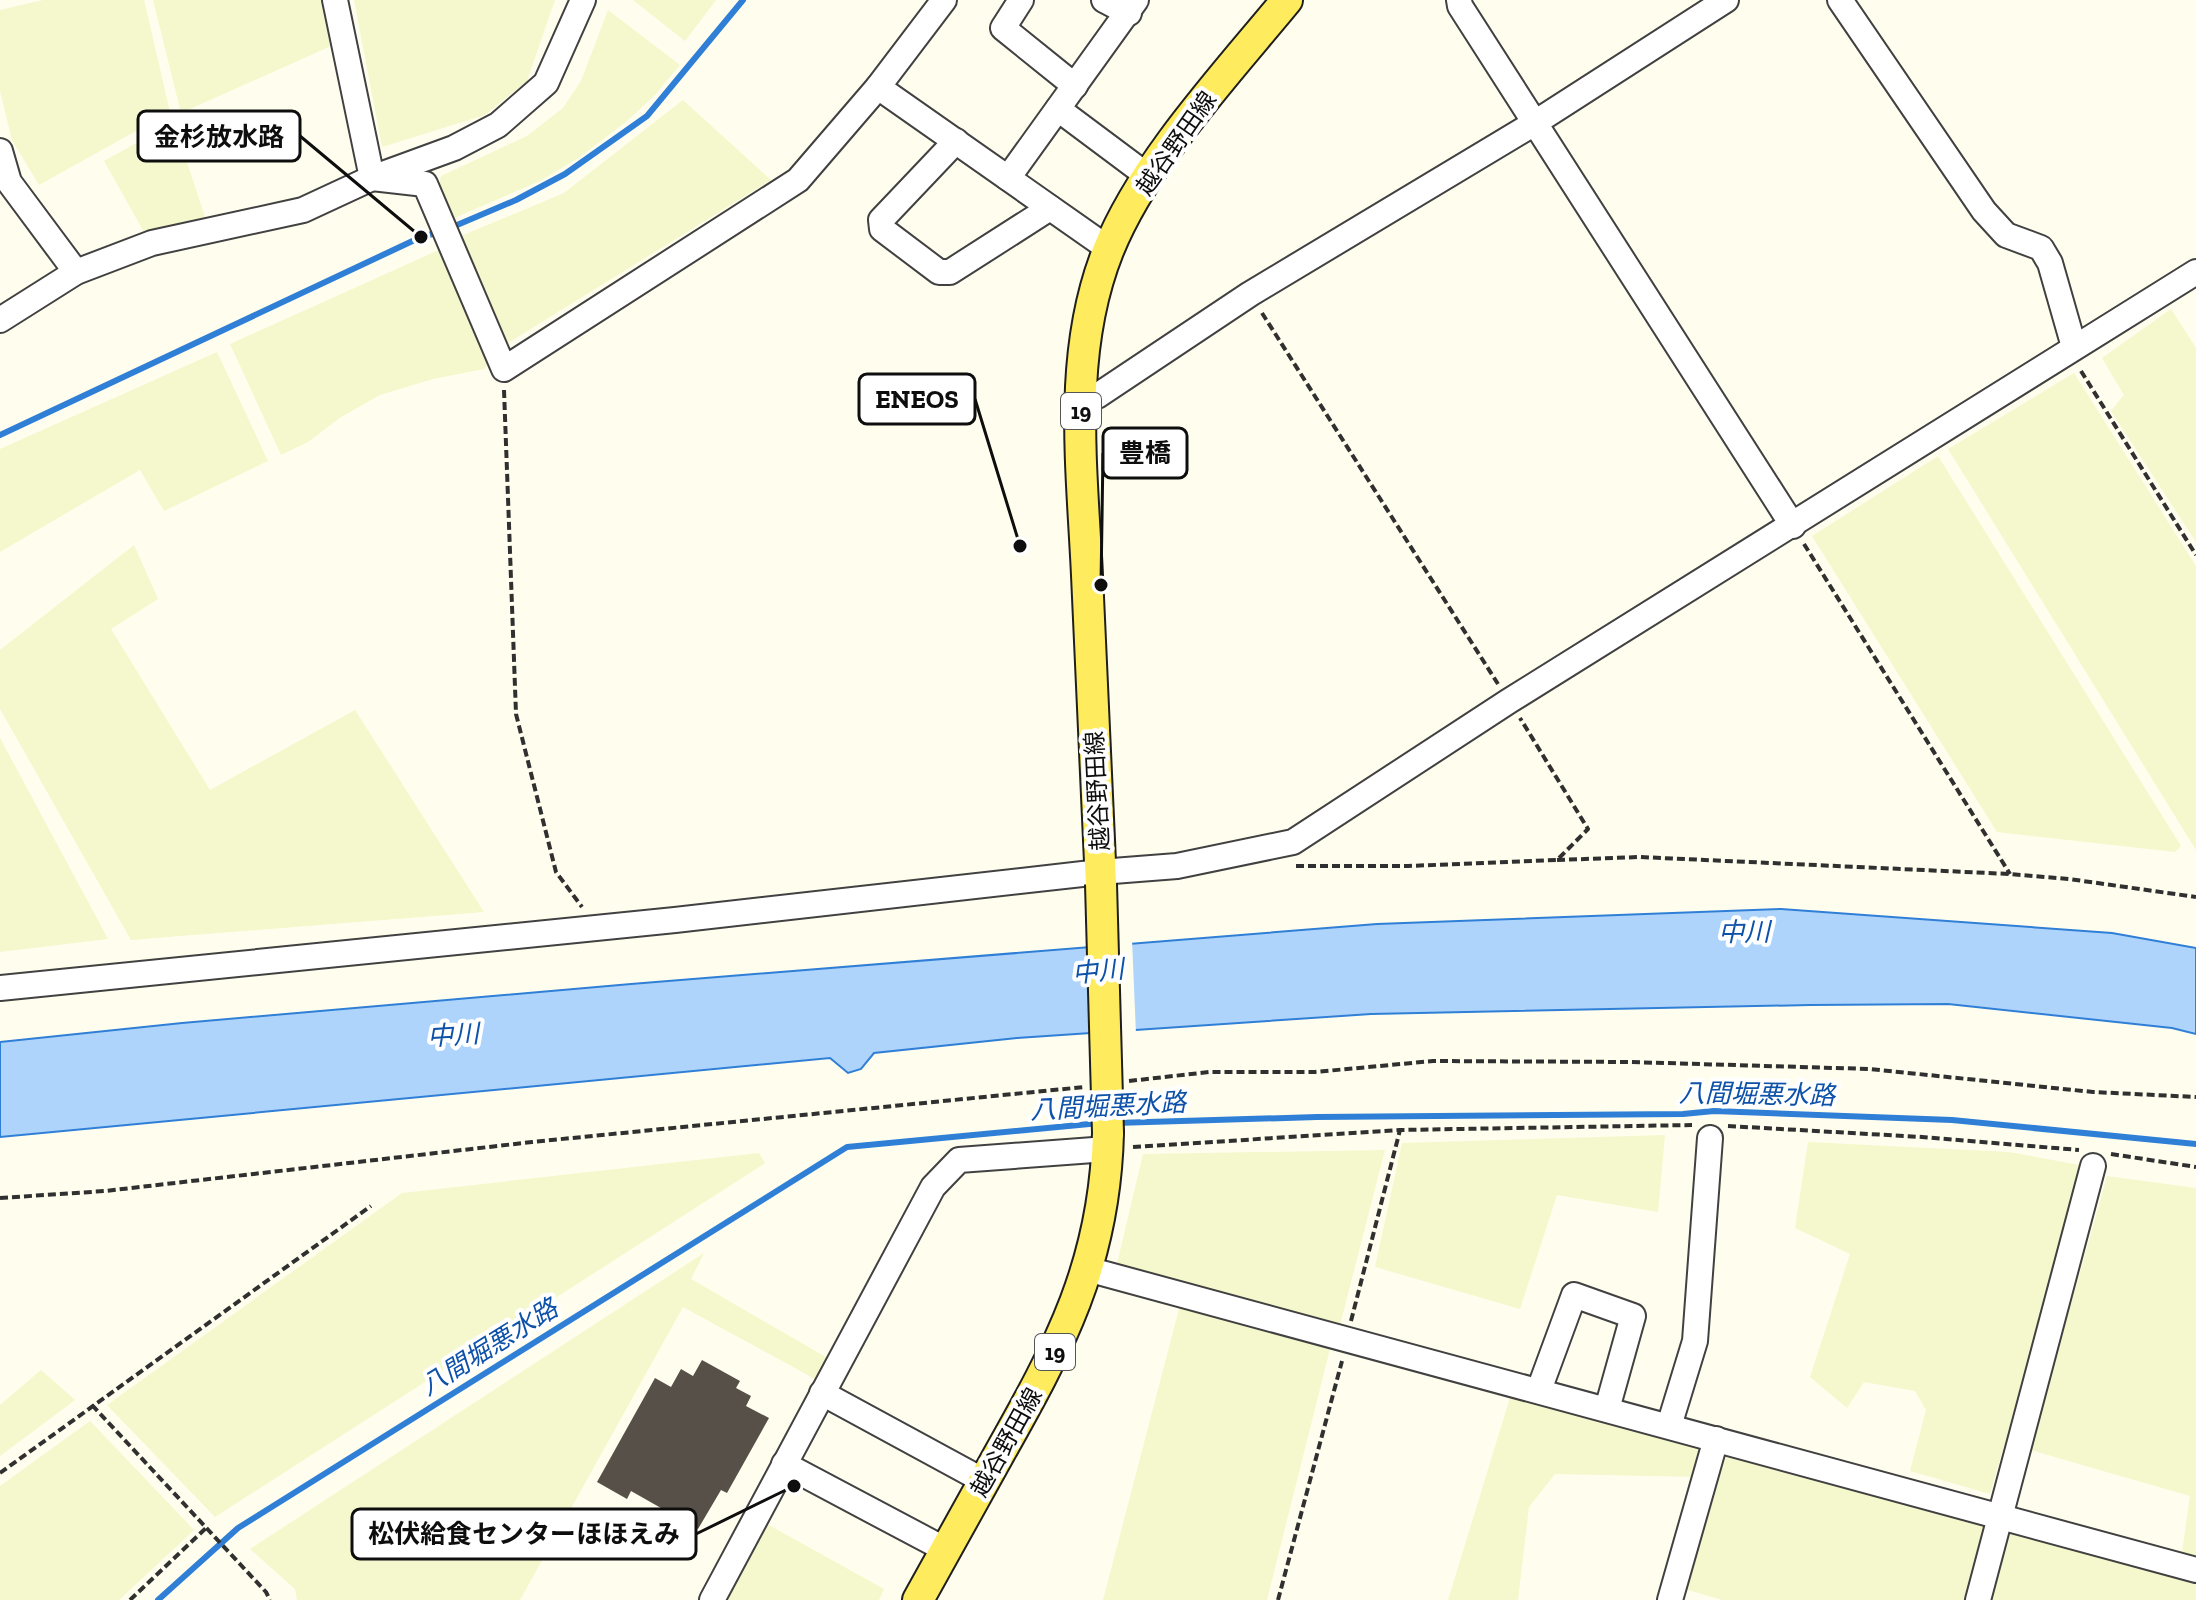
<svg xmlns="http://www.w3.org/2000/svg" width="2196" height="1600" viewBox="0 0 2196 1600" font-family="'Zilla Slab','Noto Sans JP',serif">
	<rect width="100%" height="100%" fill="#fffeee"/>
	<g fill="#f5f7cc">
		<path d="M 43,0 L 144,0 L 170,112 L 39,185 L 12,140 L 0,91 L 0,10 Z"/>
		<path d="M 153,0 L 322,0 L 331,46 L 181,113 Z"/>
		<path d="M 354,0 L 555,0 L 527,81 L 485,115 L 382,147 Z"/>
		<path d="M 633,0 L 716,0 L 685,41 Z"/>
		<path d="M 608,10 L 680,65 L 655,95 L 627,121 L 580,157 L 540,181 L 452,219 L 437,193 L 441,176 L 527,136 L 563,108 L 581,81 Z"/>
		<path d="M 683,100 L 771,180 L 508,343 L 461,236 L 564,193 Z"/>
		<path d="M 174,122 L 205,217 L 144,232 L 104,161 Z"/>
		<path d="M 441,249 L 493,355 L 484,369 L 433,379 L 380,395 L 341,417 L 308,442 L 281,455 L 230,344 Z"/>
		<path d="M 2171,309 L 2196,348 L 2196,542 L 2111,411 L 2124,395 L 2102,358 Z"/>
		<path d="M 217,352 L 268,461 L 164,511 L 140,470 L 0,552 L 0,449 Z"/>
		<path d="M 2074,373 L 2196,566 L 2196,850 L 1948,449 Z"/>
		<path d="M 1938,456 L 2181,846 L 2175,852 L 1997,832 L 1812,536 Z"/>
		<path d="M 134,545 L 158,599 L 111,629 L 210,790 L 355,710 L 484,912 L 131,940 L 0,709 L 0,650 Z"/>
		<path d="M 0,738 L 108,939 L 0,952 Z"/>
		<path d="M 1665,1135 L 1658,1212 L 1557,1195 L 1520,1309 L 1375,1267 L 1402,1143 Z"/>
		<path d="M 1808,1142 L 2009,1152 L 2085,1166 L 1990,1494 L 1910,1471 L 1926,1410 L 1915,1391 L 1864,1382 L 1847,1408 L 1810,1377 L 1850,1254 L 1795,1228 Z"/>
		<path d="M 1385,1150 L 1340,1325 L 1116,1268 L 1143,1154 Z"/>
		<path d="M 759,1153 L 765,1163 L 215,1517 L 107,1405 L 402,1193 Z"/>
		<path d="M 2107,1176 L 2196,1188 L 2196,1556 L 2182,1552 L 2190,1496 L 2030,1450 Z"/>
		<path d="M 704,1253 L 691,1279 L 831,1360 L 817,1380 L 683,1307 L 520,1600 L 297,1600 L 295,1589 L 250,1549 Z"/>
		<path d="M 1180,1305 L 1330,1349 L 1267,1600 L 1103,1600 Z"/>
		<path d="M 41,1370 L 75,1400 L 0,1456 L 0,1405 Z"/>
		<path d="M 1512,1391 L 1707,1444 L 1699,1477 L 1555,1474 L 1529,1507 L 1518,1600 L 1448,1600 Z"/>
		<path d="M 90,1421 L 194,1530 L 119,1600 L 0,1600 L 0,1486 Z"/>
		<path d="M 1728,1451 L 1990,1521 L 1969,1600 L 1722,1600 L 1685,1589 Z"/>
		<path d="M 2005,1523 L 2196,1577 L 2196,1600 L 1985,1600 Z"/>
		<path d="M 767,1524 L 884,1589 L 879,1600 L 726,1600 Z"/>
	</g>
	<path fill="#aed4fb" stroke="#307fd7" stroke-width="2" d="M 1781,909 L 2112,933 L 2196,948 L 2196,1034 L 2172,1028 L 1948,1004 L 1810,1005 L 1371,1014 L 1017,1038 L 874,1053 L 861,1069 L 848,1073 L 830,1058 L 0,1137 L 0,1042 L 182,1023 L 631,984 L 1377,924 Z"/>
	<path fill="#fffeee" d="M 1132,940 L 1136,1034 L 1094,1037 L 1090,944 Z"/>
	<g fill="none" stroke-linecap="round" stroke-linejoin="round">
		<g stroke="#307fd7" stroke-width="6">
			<path d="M 450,228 L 516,200 L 565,174 L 647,116 L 743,0"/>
			<path d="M 0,435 L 421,237 L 440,232"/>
			<path d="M 1115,1123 L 1317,1117 L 1683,1114 L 1714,1111 L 1952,1120 L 2196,1144"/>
			<path d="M 158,1600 L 238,1528 L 847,1147 L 1100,1123"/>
		</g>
	</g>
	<path fill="#575049" d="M 702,1360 L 740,1381 L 736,1388 L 751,1396 L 746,1406 L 769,1418 L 727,1493 L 721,1490 L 698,1529 L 631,1491 L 627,1499 L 597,1482 L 655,1378 L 671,1387 L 681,1369 L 693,1376 Z"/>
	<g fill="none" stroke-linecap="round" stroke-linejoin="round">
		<defs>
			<g id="minor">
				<path d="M 335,0 L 372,178"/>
				<path d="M 1021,0 L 1003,28 L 1075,86"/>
				<path d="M 1104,0 L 1129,13"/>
				<path d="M 1459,0 L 1460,6 L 1793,526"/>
				<path d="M 1840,0 L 1984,211 L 2006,235 L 2041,248 L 2050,263 L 2074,347"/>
				<path d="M 878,87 L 1109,249"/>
				<path d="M 1058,109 L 1149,177"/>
				<path d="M 956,141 L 881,220 L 882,229 L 939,272 L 950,272 L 1050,208"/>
				<path d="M 0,151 L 9,182 L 76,272"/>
				<path d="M 372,178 L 425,184 L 504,369 L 798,180 L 878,87 L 944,0"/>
				<path d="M 1008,178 L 1136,0"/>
				<path d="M 0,320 L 76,272 L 152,243 L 303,210 L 372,178 L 454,148 L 498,125 L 546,83 L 583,0"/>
				<path d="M 1081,397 L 1097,396 L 1250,294 L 1533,124 L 1726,0"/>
				<path d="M 0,988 L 675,920 L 1100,872 L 1177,866 L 1293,842 L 1509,701 L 2196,272"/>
				<path d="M 1087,1269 L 2196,1570"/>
				<path d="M 1539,1390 L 1574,1295 L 1633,1316 L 1607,1409"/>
				<path d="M 822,1393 L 984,1481"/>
				<path d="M 1669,1426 L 1695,1341 L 1710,1138"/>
				<path d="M 784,1464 L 946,1550"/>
				<path d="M 712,1600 L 933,1187 L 959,1160 L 1107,1149"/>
				<path d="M 1670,1600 L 1716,1439"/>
				<path d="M 1978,1600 L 2093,1166"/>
			</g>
			<g id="major">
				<path d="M 1101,884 C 1097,781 1091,678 1087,575 C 1082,467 1067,354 1108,251 C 1143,163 1227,73 1287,0"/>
				<path d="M 918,1600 C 945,1552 971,1504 998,1456 C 1060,1346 1105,1263 1108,1133"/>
			</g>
		</defs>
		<use href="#minor" stroke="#414141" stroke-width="28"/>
		<use href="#major" stroke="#1f1f1f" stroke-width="34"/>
		<g stroke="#303030" stroke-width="4" stroke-dasharray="8 4" stroke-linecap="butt">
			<path d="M 1262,313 L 1498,684"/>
			<path d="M 2081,371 L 2196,555"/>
			<path d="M 504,390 L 516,714 L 556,872 L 582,907"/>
			<path d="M 1804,544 L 2010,874"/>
			<path d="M 1557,860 L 1640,857 L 2010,874 L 2069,879 L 2196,897"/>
			<path d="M 1296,866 L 1408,866 L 1557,860 L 1588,829 L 1520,718"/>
			<path d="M 1129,1081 L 1209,1072 L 1315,1072 L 1433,1061 L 1630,1062 L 1870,1069 L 2093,1092 L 2196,1097"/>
			<path d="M 1728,1126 L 1922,1137 L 2079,1150"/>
			<path d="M 1133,1147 L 1400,1130 L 1692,1125"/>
			<path d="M 2111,1154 L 2196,1167"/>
			<path d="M 0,1198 L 105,1191 L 532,1142 L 1084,1087"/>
			<path d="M 1351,1321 L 1400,1130"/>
			<path d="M 92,1405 L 266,1592 L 270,1600"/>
			<path d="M 0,1473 L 371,1206"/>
			<path d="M 130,1600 L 206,1528"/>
			<path d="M 1278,1600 L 1342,1361"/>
		</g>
		<use href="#minor" stroke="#fff" stroke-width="24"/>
		<use href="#major" stroke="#ffec5e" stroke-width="30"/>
		<defs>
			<path id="major-bridge" d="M 1101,884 L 1108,1133"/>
		</defs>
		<use href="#major-bridge" stroke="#1f1f1f" stroke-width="34" stroke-linecap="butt"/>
		<use href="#major-bridge" stroke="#ffec5e" stroke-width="30"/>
	</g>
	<g text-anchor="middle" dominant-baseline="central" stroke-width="8" stroke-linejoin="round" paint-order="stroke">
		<g fill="#fff" stroke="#565656" stroke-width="2">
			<rect x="1061" y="393" width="40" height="36" rx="6"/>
			<rect x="1035" y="1334" width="40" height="36" rx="6"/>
		</g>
		<g font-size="22" font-weight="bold" fill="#0e0e0e">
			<text x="1081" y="411">19</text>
			<text x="1055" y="1352">19</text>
		</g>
		<g font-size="24" fill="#0e0e0e" stroke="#fff">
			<text transform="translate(1176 143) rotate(-55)">越谷野田線</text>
			<text transform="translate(1097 791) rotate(-93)">越谷野田線</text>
			<text transform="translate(1006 1442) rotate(-61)">越谷野田線</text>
		</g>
		<g font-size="26" font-style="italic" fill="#0d51a9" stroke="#fff">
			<text transform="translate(1744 932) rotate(-1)">中川</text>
			<text transform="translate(1098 971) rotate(-6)">中川</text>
			<text transform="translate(453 1035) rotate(-4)">中川</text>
			<text transform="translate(1757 1094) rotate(1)">八間堀悪水路</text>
			<text transform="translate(1108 1106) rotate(-3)">八間堀悪水路</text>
			<text transform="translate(489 1347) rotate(-32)">八間堀悪水路</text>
		</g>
	</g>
	<path fill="none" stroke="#0e0e0e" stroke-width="3" d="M421 237L300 136M1020 546L975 399M1101 585L1103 453M794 1486L696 1534"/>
	<g fill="#0e0e0e" stroke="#fff" stroke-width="3">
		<circle cx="421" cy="237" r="8"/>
		<circle cx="1020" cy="546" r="8"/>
		<circle cx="1101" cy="585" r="8"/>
		<circle cx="794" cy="1486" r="8"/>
	</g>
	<g fill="#fff" stroke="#0e0e0e" stroke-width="3">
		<rect x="138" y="111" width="162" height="50" rx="8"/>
		<rect x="859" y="374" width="116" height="50" rx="8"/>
		<rect x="1103" y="428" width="84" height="50" rx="8"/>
		<rect x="352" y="1509" width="344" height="50" rx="8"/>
	</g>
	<g font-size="26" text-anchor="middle" font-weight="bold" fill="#0e0e0e">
		<text x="219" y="146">金杉放水路</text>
		<text x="917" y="408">ENEOS</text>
		<text x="1145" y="462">豊橋</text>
		<text x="524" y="1543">松伏給食センターほほえみ</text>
	</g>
</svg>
